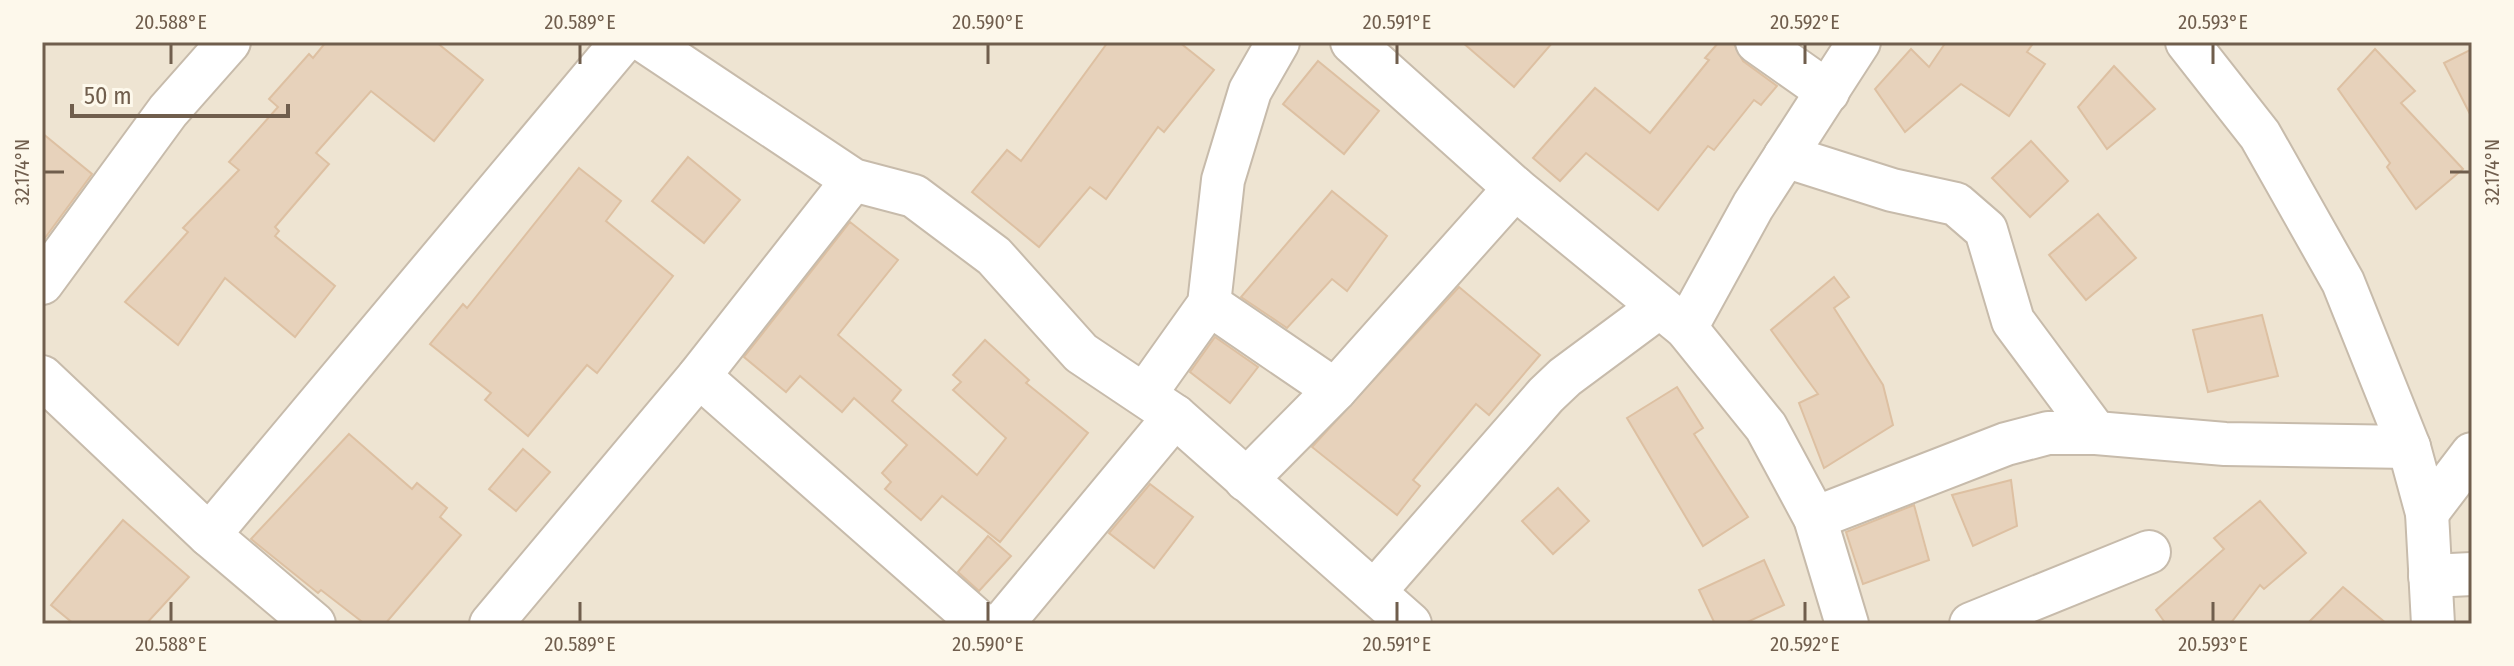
<svg xmlns="http://www.w3.org/2000/svg" width="2514" height="666" viewBox="0 0 2514 666" font-family="'Fira Sans Condensed',sans-serif">
	<rect width="100%" height="100%" fill="#faf4e5"/>
	<rect fill="#eee4d2" x="42" y="42" width="2430" height="582"/>
	<g fill="#e7d2bb" stroke="#ddc0a2" stroke-width="2">
		<path d="M 326,42 L 436,42 L 483,80 L 434,141 L 371,91 L 316,153 L 329,164 L 275,227 L 279,231 L 275,236 L 335,286 L 295,337 L 225,278 L 178,345 L 125,302 L 188,232 L 183,228 L 239,170 L 229,162 L 278,107 L 269,99 L 309,54 L 313,58 Z"/>
		<path d="M 1108,42 L 1179,42 L 1214,70 L 1164,132 L 1158,127 L 1106,199 L 1090,187 L 1039,247 L 972,192 L 1007,150 L 1021,161 Z"/>
		<path d="M 1462,42 L 1553,42 L 1514,87 Z"/>
		<path d="M 1719,42 L 1733,42 L 1743,61 L 1777,86 L 1761,105 L 1754,100 L 1714,150 L 1708,146 L 1658,210 L 1586,153 L 1560,181 L 1533,158 L 1595,88 L 1650,133 L 1709,60 L 1705,58 Z"/>
		<path d="M 1946,42 L 2034,42 L 2027,52 L 2045,64 L 2009,116 L 1961,84 L 1905,132 L 1875,89 L 1911,49 L 1929,67 Z"/>
		<path d="M 2375,49 L 2415,91 L 2401,103 L 2463,169 L 2416,209 L 2387,167 L 2390,163 L 2338,89 Z"/>
		<path d="M 2472,49 L 2472,118 L 2444,63 Z"/>
		<path d="M 1318,61 L 1379,111 L 1344,154 L 1283,104 Z"/>
		<path d="M 2114,66 L 2155,109 L 2107,149 L 2078,107 Z"/>
		<path d="M 42,133 L 92,174 L 42,242 Z"/>
		<path d="M 2031,141 L 2068,181 L 2030,217 L 1992,178 Z"/>
		<path d="M 688,157 L 740,200 L 704,243 L 652,201 Z"/>
		<path d="M 579,168 L 621,201 L 606,221 L 673,276 L 597,373 L 587,365 L 528,436 L 485,400 L 491,393 L 430,344 L 463,304 L 467,308 Z"/>
		<path d="M 1332,191 L 1387,236 L 1347,291 L 1332,279 L 1287,328 L 1241,297 Z"/>
		<path d="M 2098,214 L 2136,258 L 2086,300 L 2049,255 Z"/>
		<path d="M 850,222 L 898,260 L 838,335 L 901,390 L 892,401 L 977,475 L 1006,438 L 953,390 L 961,382 L 953,375 L 985,340 L 1029,380 L 1026,383 L 1088,433 L 1000,542 L 942,496 L 921,520 L 885,489 L 891,482 L 882,473 L 907,445 L 854,398 L 842,412 L 800,376 L 786,392 L 744,357 Z"/>
		<path d="M 1834,277 L 1849,297 L 1834,308 L 1883,385 L 1893,425 L 1824,468 L 1799,403 L 1818,394 L 1771,330 Z"/>
		<path d="M 1459,287 L 1540,355 L 1489,415 L 1476,404 L 1413,480 L 1420,486 L 1397,515 L 1312,447 Z"/>
		<path d="M 2262,315 L 2278,376 L 2208,392 L 2193,330 Z"/>
		<path d="M 1215,337 L 1258,367 L 1230,403 L 1190,372 Z"/>
		<path d="M 1677,387 L 1703,428 L 1694,434 L 1748,517 L 1703,546 L 1627,418 Z"/>
		<path d="M 349,434 L 412,489 L 417,483 L 447,508 L 440,517 L 461,535 L 385,624 L 365,624 L 321,590 L 318,593 L 251,539 Z"/>
		<path d="M 523,449 L 550,472 L 516,511 L 489,489 Z"/>
		<path d="M 2011,480 L 2017,526 L 1973,546 L 1952,495 Z"/>
		<path d="M 1150,484 L 1193,517 L 1154,568 L 1109,533 Z"/>
		<path d="M 1558,488 L 1589,521 L 1553,554 L 1522,521 Z"/>
		<path d="M 2260,501 L 2306,553 L 2264,589 L 2260,585 L 2230,624 L 2166,624 L 2156,610 L 2224,549 L 2214,538 Z"/>
		<path d="M 1914,505 L 1929,560 L 1863,584 L 1846,532 Z"/>
		<path d="M 123,520 L 189,577 L 146,624 L 74,624 L 51,605 Z"/>
		<path d="M 988,536 L 1011,556 L 979,591 L 958,572 Z"/>
		<path d="M 1764,560 L 1784,605 L 1743,624 L 1715,624 L 1699,590 Z"/>
		<path d="M 2343,587 L 2387,624 L 2307,624 Z"/>
	</g>
	<g fill="none" stroke-linecap="round" stroke-linejoin="round">
		<defs>
			<g id="minor">
				<path d="M 646,42 L 853,180 L 914,196 L 994,256 L 1081,353 L 1175,416 L 1410,624"/>
				<path d="M 1352,42 L 1515,188 L 1686,328 L 1766,427 L 1815,518 L 1847,624"/>
				<path d="M 1757,42 L 1828,92"/>
				<path d="M 2187,42 L 2260,135 L 2343,282 L 2409,447 L 2427,513 L 2433,624"/>
				<path d="M 1785,156 L 1892,190 L 1956,204 L 1986,230 L 2013,321 L 2096,433"/>
				<path d="M 42,283 L 168,111 L 229,42"/>
				<path d="M 1209,304 L 1335,390"/>
				<path d="M 1686,328 L 1753,206 L 1859,42"/>
				<path d="M 699,376 L 981,624"/>
				<path d="M 42,377 L 209,535 L 622,42"/>
				<path d="M 1145,394 L 1209,304 L 1223,180 L 1250,91 L 1278,42"/>
				<path d="M 1246,480 L 1335,390 L 1515,188"/>
				<path d="M 2427,513 L 2472,454"/>
				<path d="M 1815,518 L 2006,444 L 2048,433 L 2096,433 L 2225,444 L 2409,447"/>
				<path d="M 209,535 L 314,624"/>
				<path d="M 2430,576 L 2472,574"/>
				<path d="M 1374,592 L 1546,395 L 1565,377 L 1658,308"/>
				<path d="M 491,624 L 699,376 L 853,180"/>
				<path d="M 1002,624 L 1175,416"/>
				<path d="M 1971,624 L 2149,552"/>
			</g>
		</defs>
		<use href="#minor" stroke="#c7bbab" stroke-width="46"/>
		<use href="#minor" stroke="#fff" stroke-width="42"/>
	</g>
	<path fill="none" stroke="#705e4d" stroke-width="3" d="M 171,44 L 171,64M 580,44 L 580,64M 988,44 L 988,64M 1397,44 L 1397,64M 1805,44 L 1805,64M 2213,44 L 2213,64M 44,172 L 64,172M 2450,172 L 2470,172M 171,602 L 171,622M 580,602 L 580,622M 988,602 L 988,622M 1397,602 L 1397,622M 1805,602 L 1805,622M 2213,602 L 2213,622"/>
	<rect width="2514" height="666" fill="none" stroke="#fdf8eb" stroke-width="88"/>
	<path d="M72 104v12h216v-12" fill="none" stroke="#705e4d" stroke-width="4"/>
	<text x="84" y="104" font-size="24" fill="#705e4d" stroke="#fdf8eb" stroke-width="6" paint-order="stroke">50 m</text>
	<rect x="44" y="44" width="2426" height="578" fill="none" stroke="#705e4d" stroke-width="3"/>
	<g font-size="20" text-anchor="middle" fill="#705e4d">
		<text x="171" y="29">20.588°E</text>
		<text x="580" y="29">20.589°E</text>
		<text x="988" y="29">20.590°E</text>
		<text x="1397" y="29">20.591°E</text>
		<text x="1805" y="29">20.592°E</text>
		<text x="2213" y="29">20.593°E</text>
		<text transform="translate(22 172) rotate(-90)" y="7">32.174°N</text>
		<text transform="translate(2492 172) rotate(-90)" y="7">32.174°N</text>
		<text x="171" y="651">20.588°E</text>
		<text x="580" y="651">20.589°E</text>
		<text x="988" y="651">20.590°E</text>
		<text x="1397" y="651">20.591°E</text>
		<text x="1805" y="651">20.592°E</text>
		<text x="2213" y="651">20.593°E</text>
	</g>
</svg>
